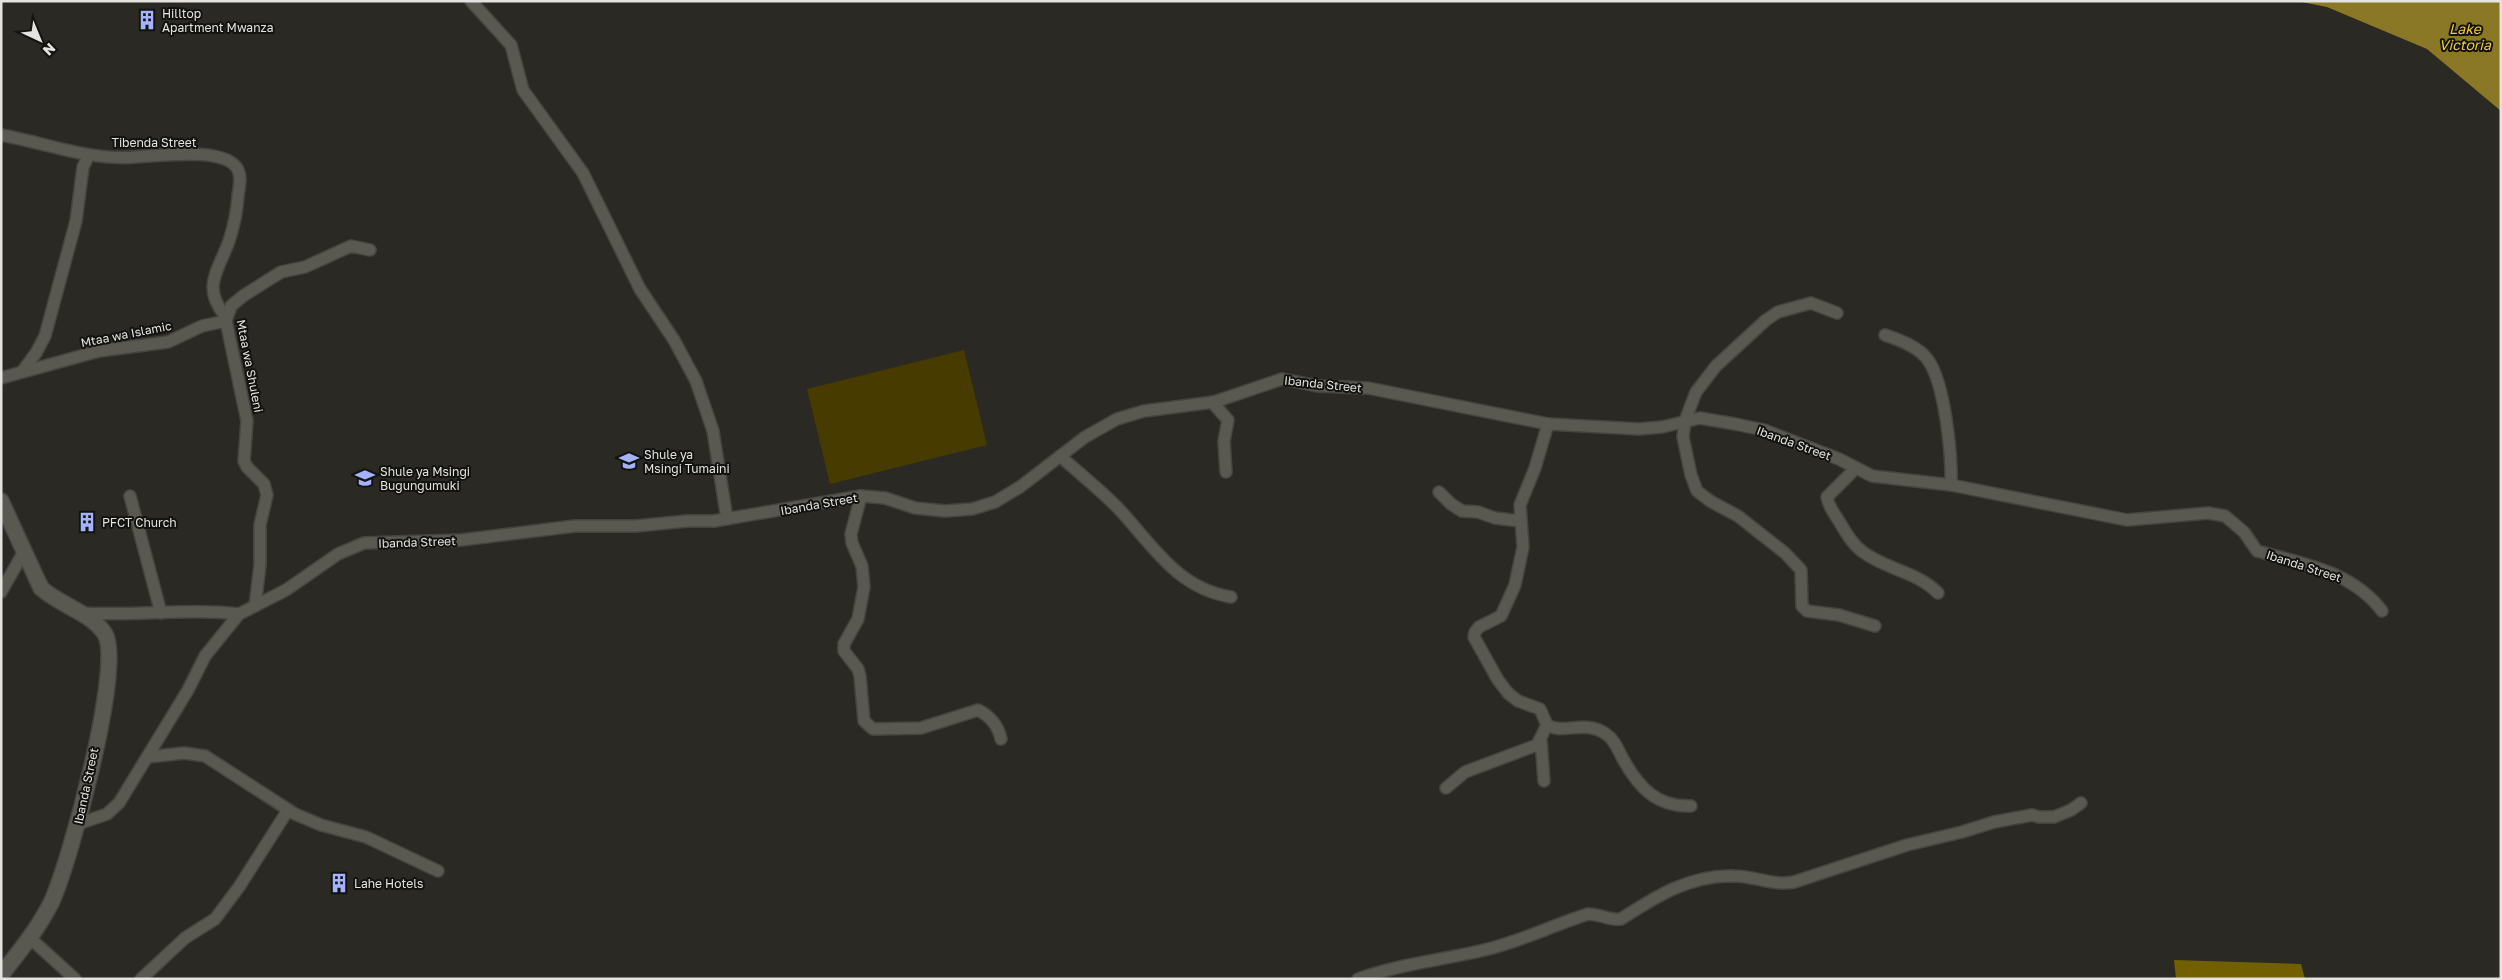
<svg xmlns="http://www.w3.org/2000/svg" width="2502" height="980" viewBox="0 0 2502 980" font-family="'Golos Text',sans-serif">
	<rect width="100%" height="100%" fill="#2a2923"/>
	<path fill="#473b00" d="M 964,350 L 987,445 L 830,484 L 807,389 Z"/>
	<path fill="#726000" d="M 2174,960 L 2301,964 L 2305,979 L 2176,979 Z"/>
	<path fill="#8b7827" d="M 2297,1 L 2501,1 L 2501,111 L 2427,49 L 2327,7 Z"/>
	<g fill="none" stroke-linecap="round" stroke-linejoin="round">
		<defs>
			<g id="street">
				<path d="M 471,1 L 511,45 L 523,90 L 583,173 L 640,289 L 674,340 L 696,381 L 713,431 L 727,519"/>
				<path d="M 1,135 C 46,143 90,161 136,157 C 158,156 227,146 238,170 C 242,178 239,187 238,196 C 237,211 234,226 229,241 C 218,272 201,287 226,317"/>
				<path d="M 1837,313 L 1811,303 L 1778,312 L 1766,320 L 1716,366 L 1696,392 L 1685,421 L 1683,437 L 1691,475 L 1697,491 L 1710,501 L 1738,516 L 1785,553 L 1801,570 L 1802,606 L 1807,611 L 1839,615 L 1875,626"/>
				<path d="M 1885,335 C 1900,340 1919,347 1928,360 C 1945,384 1952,455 1951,485"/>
				<path d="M 22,372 L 36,353 L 45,336 L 76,221 L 83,167 L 89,155"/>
				<path d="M 1,378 L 99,351 L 168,342 L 202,326 L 226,321"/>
				<path d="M 1212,402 L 1228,420 L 1224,441 L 1226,472"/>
				<path d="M 1548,424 L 1535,468 L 1520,505 L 1523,547 L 1515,585 L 1501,616 L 1479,627 L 1475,632 L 1474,637 L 1498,680 L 1508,693 L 1518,701 L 1540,709 L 1547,725 C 1564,735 1585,719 1606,734 C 1615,740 1618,750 1623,759 C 1639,788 1657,807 1691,806"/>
				<path d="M 1060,456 C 1079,473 1099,489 1117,507 C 1152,544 1176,588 1231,597"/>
				<path d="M 1855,469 L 1827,497 C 1828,506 1834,513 1839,521 C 1846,533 1854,547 1866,554 C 1889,570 1917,572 1938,593"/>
				<path d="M 1439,492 L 1451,504 L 1462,511 L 1478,512 L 1495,518 L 1520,521"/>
				<path d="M 130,496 L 161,613"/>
				<path d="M 861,496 L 851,534 L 852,543 L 862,566 L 864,587 L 858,619 L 844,644 L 844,651 L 858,669 L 860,676 L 864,721 L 873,729 L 921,728 L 978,710 C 990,716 998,725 1001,739"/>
				<path d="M 1,592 L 22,555 L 26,553"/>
				<path d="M 255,606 L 260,565 L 260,525 L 267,495 L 264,484 L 247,467 L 244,461 L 247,421 L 226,321 L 231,306 L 243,296 L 281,272 L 305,267 L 351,246 L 370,250"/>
				<path d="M 82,613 C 135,616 187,608 239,614"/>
				<path d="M 1541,741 L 1544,781"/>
				<path d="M 148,757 L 184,753 L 205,756 L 295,814 L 321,825 L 366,837 L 438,871"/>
				<path d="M 1446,788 L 1465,772 L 1537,745 L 1547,725"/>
				<path d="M 78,824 L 107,814 L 119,803 L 188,690 L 205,656 L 239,614 L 286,590 L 338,554 L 364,543 L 461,540 L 575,526 L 636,526 L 687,521 L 714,521 L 861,496 L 885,498 L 915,508 L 945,511 L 972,509 L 995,502 L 1020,487 L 1085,437 L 1117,419 L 1144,411 L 1214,402 L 1282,379 L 1318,386 L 1368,388 L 1548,424 L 1639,429 L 1662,427 L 1700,418 L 1735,424 L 1764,430 L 1839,459 L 1872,476 L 1951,485 L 2127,520 L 2208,513 L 2225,516 L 2244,532 L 2257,551 C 2303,564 2352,571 2382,611"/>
				<path d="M 30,938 L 75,979"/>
				<path d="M 141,979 L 185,938 L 215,919 L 239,887 L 288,810"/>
				<path d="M 1358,979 C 1399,964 1442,960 1484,950 C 1520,942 1553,925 1588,914 C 1600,914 1611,921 1621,919 C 1655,897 1691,874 1734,876 C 1755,876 1772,886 1794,882 L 1907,845 L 1962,832 L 1994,822 L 2032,815 L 2039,817 L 2054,817 L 2071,810 L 2081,803"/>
			</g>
			<path id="secondary" d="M 1,501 L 41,588 C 61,606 92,613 105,634 C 124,665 69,866 51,903 C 38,929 19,952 1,975"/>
		</defs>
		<use href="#street" stroke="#45443f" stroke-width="14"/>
		<use href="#secondary" stroke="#45443f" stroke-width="18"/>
		<use href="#street" stroke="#595851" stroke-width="11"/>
		<use href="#secondary" stroke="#595851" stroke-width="15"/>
	</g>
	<defs>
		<symbol id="building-bare" viewBox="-9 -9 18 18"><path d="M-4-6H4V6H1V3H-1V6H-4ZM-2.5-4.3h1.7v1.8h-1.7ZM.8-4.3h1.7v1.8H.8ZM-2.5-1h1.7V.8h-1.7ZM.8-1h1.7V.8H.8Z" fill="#a4b2fc" stroke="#12120f" stroke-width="2.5" paint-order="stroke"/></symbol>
		<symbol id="school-bare" viewBox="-9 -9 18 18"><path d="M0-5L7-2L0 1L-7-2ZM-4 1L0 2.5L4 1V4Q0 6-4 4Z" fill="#a4b2fc" stroke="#12120f" stroke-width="2.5" paint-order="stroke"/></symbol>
	</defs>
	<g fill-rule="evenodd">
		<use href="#building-bare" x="133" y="6" width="28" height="28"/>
		<use href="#school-bare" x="615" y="447" width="28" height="28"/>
		<use href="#school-bare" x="351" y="464" width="28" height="28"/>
		<use href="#building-bare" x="73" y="508" width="28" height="28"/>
		<use href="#building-bare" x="325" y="869" width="28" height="28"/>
	</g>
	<g text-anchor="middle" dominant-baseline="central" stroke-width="4" stroke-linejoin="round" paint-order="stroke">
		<g font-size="12" fill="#e4e3df" stroke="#12120f" text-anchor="start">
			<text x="162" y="13">Hilltop<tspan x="162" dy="14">Apartment Mwanza</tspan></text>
			<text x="644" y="454">Shule ya<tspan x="644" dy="14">Msingi Tumaini</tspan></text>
			<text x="380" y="471">Shule ya Msingi<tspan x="380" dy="14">Bugungumuki</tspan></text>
			<text x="102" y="522">PFCT Church</text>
			<text x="354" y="883">Lahe Hotels</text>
		</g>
		<g font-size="12" fill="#e4e3df" stroke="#12120f">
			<text x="154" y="142">Tibenda Street</text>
			<text transform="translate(126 334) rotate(-11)">Mtaa wa Islamic</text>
			<text transform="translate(250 366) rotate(79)">Mtaa wa Shuleni</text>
			<text transform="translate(1323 384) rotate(6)">Ibanda Street</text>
			<text transform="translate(1794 443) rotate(20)">Ibanda Street</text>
			<text transform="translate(819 504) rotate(-10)">Ibanda Street</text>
			<text transform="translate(417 542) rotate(-2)">Ibanda Street</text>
			<text transform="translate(2304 566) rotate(18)">Ibanda Street</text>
			<text transform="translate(86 786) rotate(-78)">Ibanda Street</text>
		</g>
		<g font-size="14" font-style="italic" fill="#eccb3c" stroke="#12120f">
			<text x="2465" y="28">Lake<tspan x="2465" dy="16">Victoria</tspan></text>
		</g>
	</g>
	<rect width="2502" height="980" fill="none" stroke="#e4e3df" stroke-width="5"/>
	<g transform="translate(40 40) rotate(136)" stroke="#12120f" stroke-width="4" paint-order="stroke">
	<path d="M0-4L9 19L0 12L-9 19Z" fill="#e4e3df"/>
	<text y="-8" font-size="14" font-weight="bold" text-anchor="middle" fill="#e4e3df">N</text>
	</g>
</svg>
